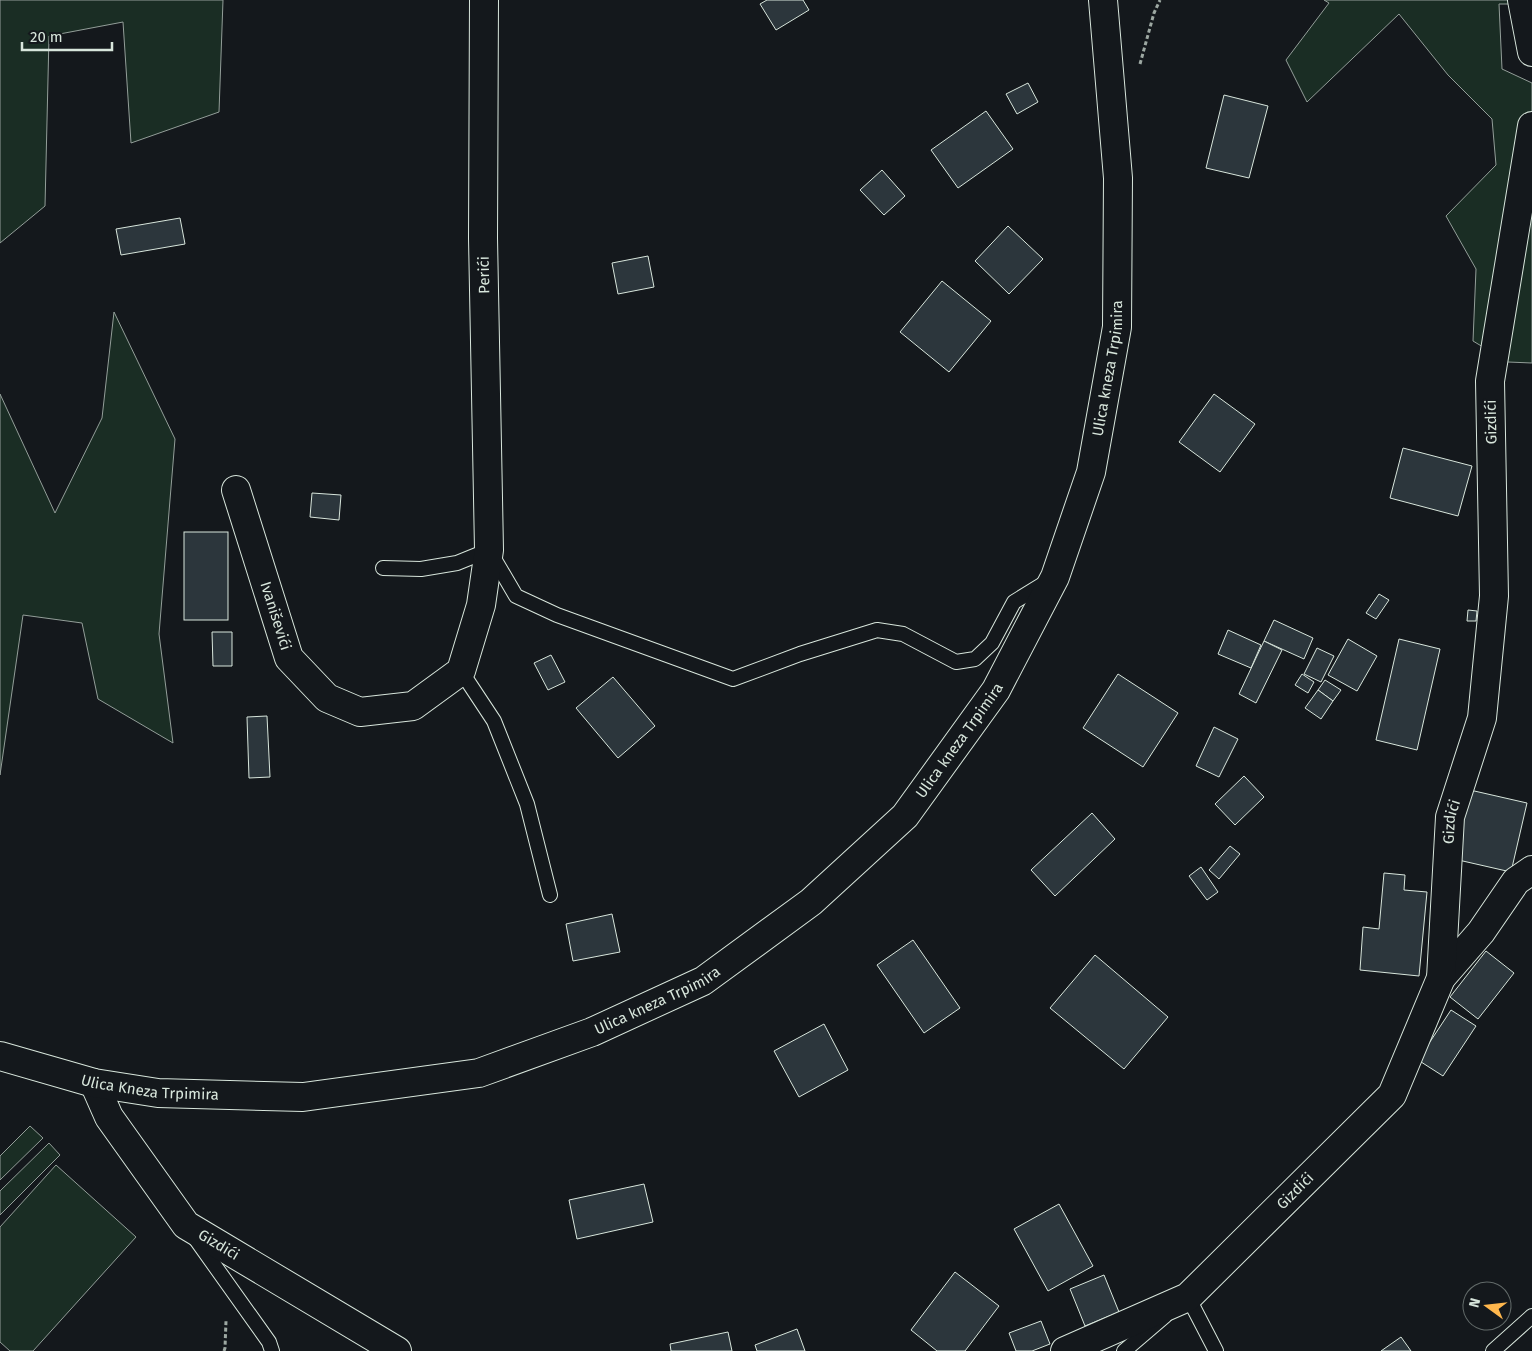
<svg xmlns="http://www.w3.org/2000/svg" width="1532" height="1351" viewBox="0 0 1532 1351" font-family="'Fira Sans',sans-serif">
	<rect width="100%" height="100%" fill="#14181c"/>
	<g fill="#1a2d24" stroke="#939e99">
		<path d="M 0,0 L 223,0 L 219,112 L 131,143 L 123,22 L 49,36 L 45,206 L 0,243 Z"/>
		<path d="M 1324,0 L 1532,0 L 1532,4 L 1499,4 L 1502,69 L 1532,83 L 1532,363 L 1508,362 L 1473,341 L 1476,269 L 1446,216 L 1496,165 L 1492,119 L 1448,75 L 1399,14 L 1307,102 L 1286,60 L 1329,3 Z"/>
		<path d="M 114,312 L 175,439 L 159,634 L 173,743 L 98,699 L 82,623 L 23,615 L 0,775 L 0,394 L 55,513 L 102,418 Z"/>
		<path d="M 30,1126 L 43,1138 L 0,1180 L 0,1156 Z"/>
		<path d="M 49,1143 L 60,1155 L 0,1215 L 0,1191 Z"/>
		<path d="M 56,1165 L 136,1237 L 33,1351 L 10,1351 L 0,1342 L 0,1227 Z"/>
	</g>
	<g fill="#2c363c" stroke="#d8e6dc">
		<path d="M 767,0 L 803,0 L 809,10 L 776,30 L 760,4 Z"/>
		<path d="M 1028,83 L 1038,102 L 1017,114 L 1006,94 Z"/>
		<path d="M 1224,95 L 1268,106 L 1249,178 L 1206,168 Z"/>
		<path d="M 986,111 L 1013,149 L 958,188 L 931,150 Z"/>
		<path d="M 882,170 L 905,196 L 884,215 L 860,190 Z"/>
		<path d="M 180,218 L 185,244 L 121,255 L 116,229 Z"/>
		<path d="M 1008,226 L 1043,259 L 1009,294 L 975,261 Z"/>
		<path d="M 648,256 L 654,287 L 618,294 L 612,263 Z"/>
		<path d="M 942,281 L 991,321 L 949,372 L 900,332 Z"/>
		<path d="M 1214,394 L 1255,424 L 1220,472 L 1179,442 Z"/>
		<path d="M 1403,448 L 1472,466 L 1458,516 L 1390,498 Z"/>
		<path d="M 312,493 L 341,495 L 339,520 L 310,517 Z"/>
		<rect x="184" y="532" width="44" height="88"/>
		<path d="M 1379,594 L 1389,600 L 1376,619 L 1366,613 Z"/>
		<path d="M 1468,610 L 1477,611 L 1476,621 L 1467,621 Z"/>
		<path d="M 1274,620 L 1313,638 L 1304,659 L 1264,641 Z"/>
		<path d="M 1228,630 L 1261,645 L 1251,668 L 1218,654 Z"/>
		<path d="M 212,632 L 232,632 L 232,666 L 213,666 Z"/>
		<path d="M 1348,639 L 1377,656 L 1357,691 L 1328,675 Z"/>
		<path d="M 1399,639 L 1440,649 L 1417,750 L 1376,740 Z"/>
		<path d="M 1264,641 L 1282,650 L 1256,703 L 1239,694 Z"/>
		<path d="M 1317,648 L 1334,656 L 1321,682 L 1304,674 Z"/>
		<path d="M 551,655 L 565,682 L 548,690 L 534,663 Z"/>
		<path d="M 1118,674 L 1178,713 L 1143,767 L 1083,728 Z"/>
		<path d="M 1302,674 L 1314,682 L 1308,693 L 1295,685 Z"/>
		<path d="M 613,677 L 655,726 L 618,758 L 576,708 Z"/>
		<path d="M 1325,680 L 1341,690 L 1333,701 L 1318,690 Z"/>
		<path d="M 1318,690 L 1333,701 L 1321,719 L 1305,708 Z"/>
		<path d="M 267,716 L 270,777 L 249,778 L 247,717 Z"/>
		<path d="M 1214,727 L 1238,739 L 1219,777 L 1196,766 Z"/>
		<path d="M 1244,776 L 1264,797 L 1235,825 L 1215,804 Z"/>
		<path d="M 1470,790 L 1527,803 L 1511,872 L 1454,859 Z"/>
		<path d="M 1092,813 L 1115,839 L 1055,896 L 1031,870 Z"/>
		<path d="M 1230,846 L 1240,854 L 1219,879 L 1209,870 Z"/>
		<path d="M 1201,867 L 1218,892 L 1207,900 L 1189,876 Z"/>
		<path d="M 1384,873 L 1405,875 L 1404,890 L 1427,892 L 1419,976 L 1360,970 L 1363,927 L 1379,929 Z"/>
		<path d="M 612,914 L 620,952 L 573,961 L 566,924 Z"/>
		<path d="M 913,940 L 960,1008 L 924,1033 L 877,965 Z"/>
		<path d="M 1486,951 L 1514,973 L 1478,1019 L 1450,997 Z"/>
		<path d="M 1095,955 L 1168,1017 L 1124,1069 L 1050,1008 Z"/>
		<path d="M 1451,1010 L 1476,1026 L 1443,1076 L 1418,1060 Z"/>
		<path d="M 824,1024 L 848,1070 L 799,1097 L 774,1051 Z"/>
		<path d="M 644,1184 L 653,1222 L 577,1239 L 569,1200 Z"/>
		<path d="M 1059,1204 L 1093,1266 L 1048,1291 L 1014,1229 Z"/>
		<path d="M 955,1272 L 999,1306 L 965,1351 L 937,1351 L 911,1330 Z"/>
		<path d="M 1104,1275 L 1119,1312 L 1085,1326 L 1070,1289 Z"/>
		<path d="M 1041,1321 L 1050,1344 L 1032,1351 L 1016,1351 L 1009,1333 Z"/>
		<path d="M 797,1329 L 805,1351 L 757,1351 L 755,1345 Z"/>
		<path d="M 728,1332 L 732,1351 L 671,1351 L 670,1344 Z"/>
		<path d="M 1401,1337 L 1411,1351 L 1381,1351 Z"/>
	</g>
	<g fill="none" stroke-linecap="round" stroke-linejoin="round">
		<defs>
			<g id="lane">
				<path d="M 383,568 L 421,569 L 457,563 L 489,550 L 516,596 L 557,615 L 733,679 L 800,654 L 877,630 L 903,634 L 956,662 L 975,659 L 992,643 L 1014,602 L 1048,581"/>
				<path d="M 461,671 L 494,721 L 527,804 L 550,895"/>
				<path d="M 195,1238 L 269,1342 L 272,1351"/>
				<path d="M 1186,1299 L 1188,1297 L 1216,1351"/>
				<path d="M 1124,1351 L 1165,1316"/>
				<path d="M 1493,1351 L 1532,1316"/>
			</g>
			<g id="street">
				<path d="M 1522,0 L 1532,52"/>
				<path id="s1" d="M 236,490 L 289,658 L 327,698 L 360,712 L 413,706 L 461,671 L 481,605 L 489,550 L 483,238 L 484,0"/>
				<path d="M 1441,978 L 1481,932 L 1516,881 L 1532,870"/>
				<path id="s2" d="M 94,1083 L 109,1117 L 186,1225 L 397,1351"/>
				<path id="s3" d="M 1065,1351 L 1188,1297 L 1392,1095 L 1441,978 L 1450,817 L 1482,718 L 1494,596 L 1490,381 L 1532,126"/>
			</g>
			<g id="secondary">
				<path id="s4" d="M 0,1056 L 94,1083 L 158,1093 L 303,1097 L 479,1073 L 592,1032 L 703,981 L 811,902 L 905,816 L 996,690 L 1055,577 L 1091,472 L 1117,327 L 1118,178 L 1103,0"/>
			</g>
		</defs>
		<use href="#lane" stroke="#d8e6dc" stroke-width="16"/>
		<use href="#street" stroke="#d8e6dc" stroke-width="30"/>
		<use href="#secondary" stroke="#d8e6dc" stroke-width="30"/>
		<g stroke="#9da8a2" stroke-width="3" stroke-dasharray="4 2.5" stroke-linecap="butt">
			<path d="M 1140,64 L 1154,13 L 1160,0"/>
			<path d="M 224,1351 L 225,1348 L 226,1321"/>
		</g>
		<use href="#lane" stroke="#14181c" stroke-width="14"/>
		<use href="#street" stroke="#14181c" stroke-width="28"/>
		<use href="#secondary" stroke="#14181c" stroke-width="28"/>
	</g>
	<g text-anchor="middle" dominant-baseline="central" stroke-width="4" stroke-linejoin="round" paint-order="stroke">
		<g font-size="15" fill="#d8e6dc" stroke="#14181c">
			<text transform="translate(484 275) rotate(-91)">Perići</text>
			<text stroke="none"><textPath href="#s4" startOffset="1488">Ulica kneza Trpimira</textPath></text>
			<text transform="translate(1491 422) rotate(-91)">Gizdići</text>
			<text stroke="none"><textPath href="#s1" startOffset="132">Ivaniševići</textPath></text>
			<text stroke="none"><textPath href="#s4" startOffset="1082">Ulica kneza Trpimira</textPath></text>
			<text stroke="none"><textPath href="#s3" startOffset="705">Gizdići</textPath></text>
			<text stroke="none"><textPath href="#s4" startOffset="678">Ulica kneza Trpimira</textPath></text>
			<text stroke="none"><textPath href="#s4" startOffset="154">Ulica Kneza Trpimira</textPath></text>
			<text stroke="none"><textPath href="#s3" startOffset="285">Gizdići</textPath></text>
			<text stroke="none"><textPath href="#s2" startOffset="208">Gizdići</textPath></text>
		</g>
	</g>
	<g transform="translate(1487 1306) rotate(285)"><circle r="24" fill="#14181c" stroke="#626a69"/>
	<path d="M0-4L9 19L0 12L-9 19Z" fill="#ffb74d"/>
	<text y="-8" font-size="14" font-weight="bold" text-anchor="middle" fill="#d8e6dc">N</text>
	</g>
	<path d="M22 42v8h90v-8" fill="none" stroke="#d8e6dc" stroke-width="2.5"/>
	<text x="30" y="42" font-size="15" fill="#d8e6dc" stroke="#14181c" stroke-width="4" paint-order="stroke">20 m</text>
</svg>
